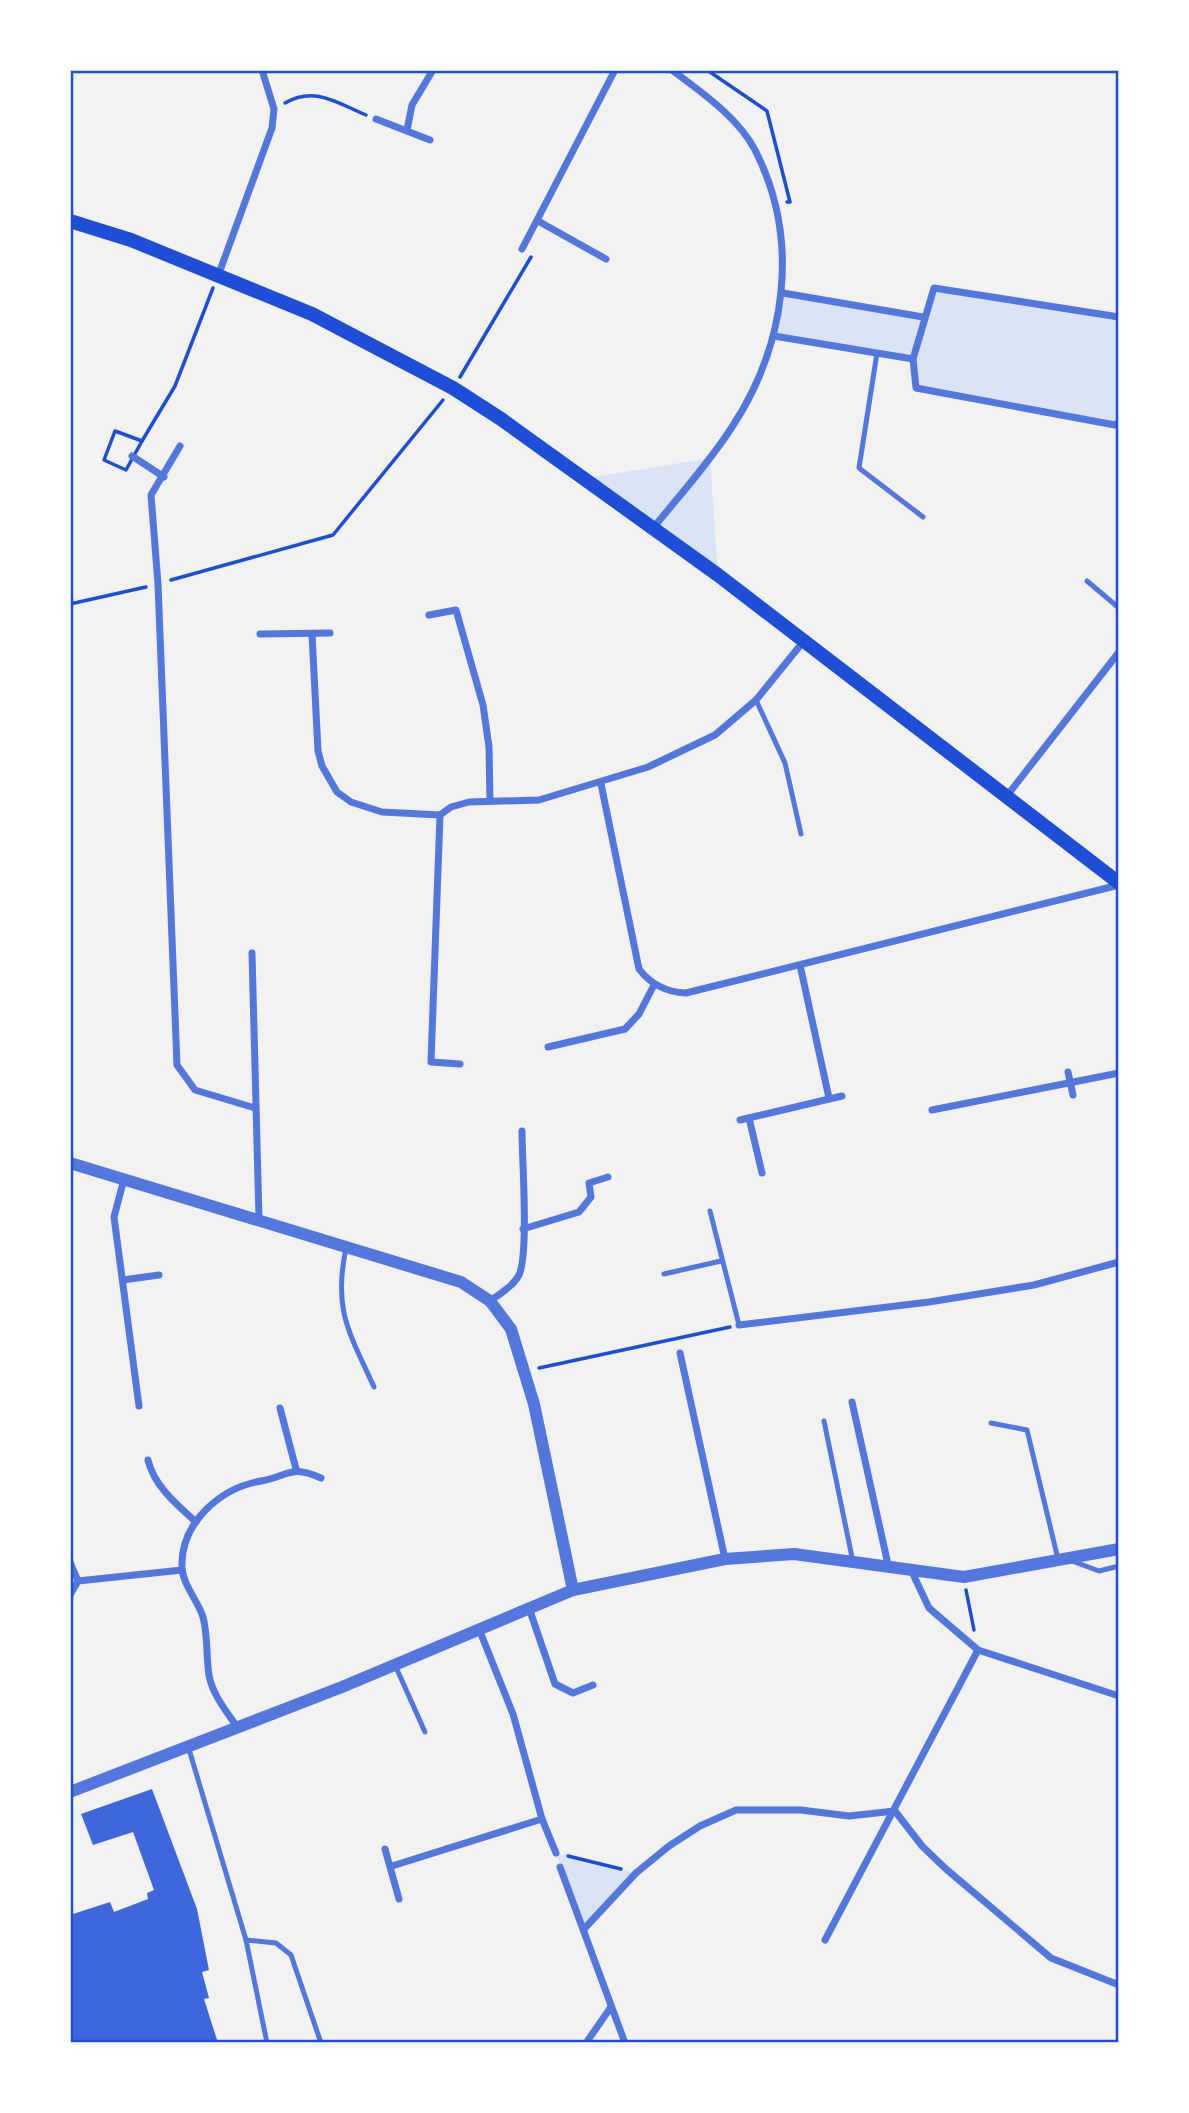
<svg xmlns="http://www.w3.org/2000/svg" width="1189" height="2113" viewBox="0 0 1189 2113" font-family="Rubik,sans-serif">
	<rect width="100%" height="100%" fill="#f2f2f2"/>
	<g fill="#dbe4f7">
		<path d="M 934,288 L 1119,317 L 1119,422 L 916,388 L 913,359 L 774,336 L 783,293 L 923,317 Z"/>
		<path d="M 710,458 L 718,575 L 588,478 Z"/>
		<path d="M 556,1853 L 636,1873 L 584,1929 Z"/>
	</g>
	<path fill="#3d67dc" d="M 152,1789 L 197,1909 L 209,1970 L 202,1972 L 209,1998 L 204,1999 L 218,2043 L 70,2043 L 70,1915 L 110,1902 L 114,1912 L 148,1899 L 147,1893 L 154,1890 L 133,1832 L 93,1845 L 81,1814 Z"/>
	<g fill="none" stroke-linecap="round" stroke-linejoin="round">
		<g stroke="#1d4ed8" stroke-width="3.5">
			<path d="M 707,70 L 767,111 L 790,202 L 787,202"/>
			<path d="M 285,103 C 315,86 337,103 366,115"/>
			<path d="M 460,377 L 531,257"/>
			<path d="M 115,431 L 142,441 L 126,470 L 104,460 Z"/>
			<path d="M 142,441 L 175,386 L 213,288"/>
			<path d="M 171,580 L 333,535 L 443,400"/>
			<path d="M 70,604 L 146,587"/>
			<path d="M 539,1368 L 730,1327"/>
			<path d="M 966,1590 L 974,1630"/>
			<path d="M 568,1856 L 621,1869"/>
		</g>
		<g stroke="#5277de" stroke-width="5">
			<path d="M 877,353 L 859,468 L 923,517"/>
			<path d="M 1087,581 L 1119,608"/>
			<path d="M 756,700 L 785,763 L 801,834"/>
			<path d="M 710,1211 L 739,1325"/>
			<path d="M 346,1248 C 333,1310 349,1332 374,1387"/>
			<path d="M 664,1274 L 721,1261"/>
			<path d="M 824,1421 L 853,1562"/>
			<path d="M 991,1423 L 1027,1430 L 1058,1559"/>
			<path d="M 1072,1561 L 1099,1571 L 1119,1566"/>
			<path d="M 395,1665 L 425,1732"/>
			<path d="M 188,1746 L 246,1940 L 267,2043"/>
			<path d="M 246,1940 L 276,1943 L 291,1955 L 321,2043"/>
		</g>
		<g stroke="#5277de" stroke-width="7">
			<path d="M 376,119 L 430,140"/>
			<path d="M 407,130 L 412,105 L 433,70"/>
			<path d="M 538,221 L 606,259"/>
			<path d="M 522,249 L 615,70"/>
			<path d="M 218,276 L 272,128 L 274,109 L 262,70"/>
			<path d="M 783,293 L 923,317"/>
			<path d="M 1119,317 L 934,288 L 913,359 L 916,388 L 1115,425 L 1119,422"/>
			<path d="M 774,336 L 913,359"/>
			<path d="M 180,446 L 151,495 L 158,584 L 177,1065 L 195,1090 L 255,1108"/>
			<path d="M 132,456 L 164,477"/>
			<path d="M 654,527 C 680,495 709,463 732,427 C 786,345 801,240 755,150 C 738,117 701,92 672,70"/>
			<path d="M 429,615 L 456,610 L 483,705 L 489,747 L 490,801"/>
			<path d="M 260,634 L 330,633"/>
			<path d="M 312,634 L 318,751 L 322,766 L 337,792 L 351,802 L 382,812 L 440,815 L 451,807 L 469,802 L 539,800 L 648,767 L 715,735 L 756,700 L 803,642"/>
			<path d="M 601,784 L 639,969 C 651,985 666,992 686,993 L 1119,885"/>
			<path d="M 1006,797 L 1119,652"/>
			<path d="M 440,815 L 431,1062 L 460,1064"/>
			<path d="M 252,953 L 259,1219"/>
			<path d="M 800,965 L 829,1098"/>
			<path d="M 548,1047 L 625,1029 L 639,1014 L 654,985"/>
			<path d="M 1068,1072 L 1073,1095"/>
			<path d="M 932,1110 L 1119,1073"/>
			<path d="M 749,1118 L 762,1173"/>
			<path d="M 740,1120 L 842,1096"/>
			<path d="M 124,1179 L 114,1217 L 139,1406"/>
			<path d="M 523,1229 L 579,1212 L 591,1197 L 589,1183 L 608,1177"/>
			<path d="M 123,1280 L 159,1275"/>
			<path d="M 490,1301 C 500,1294 513,1286 519,1275 C 529,1253 522,1160 522,1131"/>
			<path d="M 739,1325 L 929,1302 L 1034,1285 L 1119,1262"/>
			<path d="M 680,1353 L 725,1559"/>
			<path d="M 852,1402 L 889,1569"/>
			<path d="M 280,1408 L 296,1469"/>
			<path d="M 148,1460 C 154,1486 177,1505 196,1522"/>
			<path d="M 70,1562 L 78,1581"/>
			<path d="M 912,1572 L 929,1608 L 978,1650 L 1119,1696"/>
			<path d="M 70,1595 L 78,1581 L 182,1570"/>
			<path d="M 529,1608 L 555,1684 L 573,1693 L 593,1685"/>
			<path d="M 479,1629 L 513,1714 L 542,1819 L 556,1853"/>
			<path d="M 237,1727 C 227,1712 212,1694 209,1675 C 206,1656 208,1636 203,1617 C 198,1601 183,1585 182,1568 C 180,1523 220,1488 261,1481 C 289,1476 290,1464 321,1478"/>
			<path d="M 385,1849 L 399,1899"/>
			<path d="M 392,1866 L 542,1819"/>
			<path d="M 560,1867 L 625,2043"/>
			<path d="M 584,1929 L 636,1873 L 669,1846 L 700,1826 L 736,1810 L 801,1810 L 849,1816 L 895,1811 L 922,1846 L 946,1869 L 1051,1958 L 1119,1985"/>
			<path d="M 825,1940 L 978,1650"/>
			<path d="M 586,2043 L 611,2007"/>
		</g>
		<g stroke="#5277de" stroke-width="12">
			<path d="M 70,1163 L 461,1282 L 490,1301 L 511,1329 L 534,1404 L 573,1590"/>
			<path d="M 70,1792 L 342,1687 L 573,1590 L 725,1559 L 794,1554 L 964,1577 L 1119,1549"/>
		</g>
		<path stroke="#1d4ed8" stroke-width="14" d="M 70,221 L 131,240 L 312,314 L 453,388 L 501,419 L 718,575 L 1119,883"/>
	</g>
	<rect width="1189" height="2113" fill="none" stroke="#ffffff" stroke-width="144"/>
	<rect x="72" y="72" width="1045" height="1969" fill="none" stroke="#1d4ed8" stroke-width="2.5"/>
</svg>
